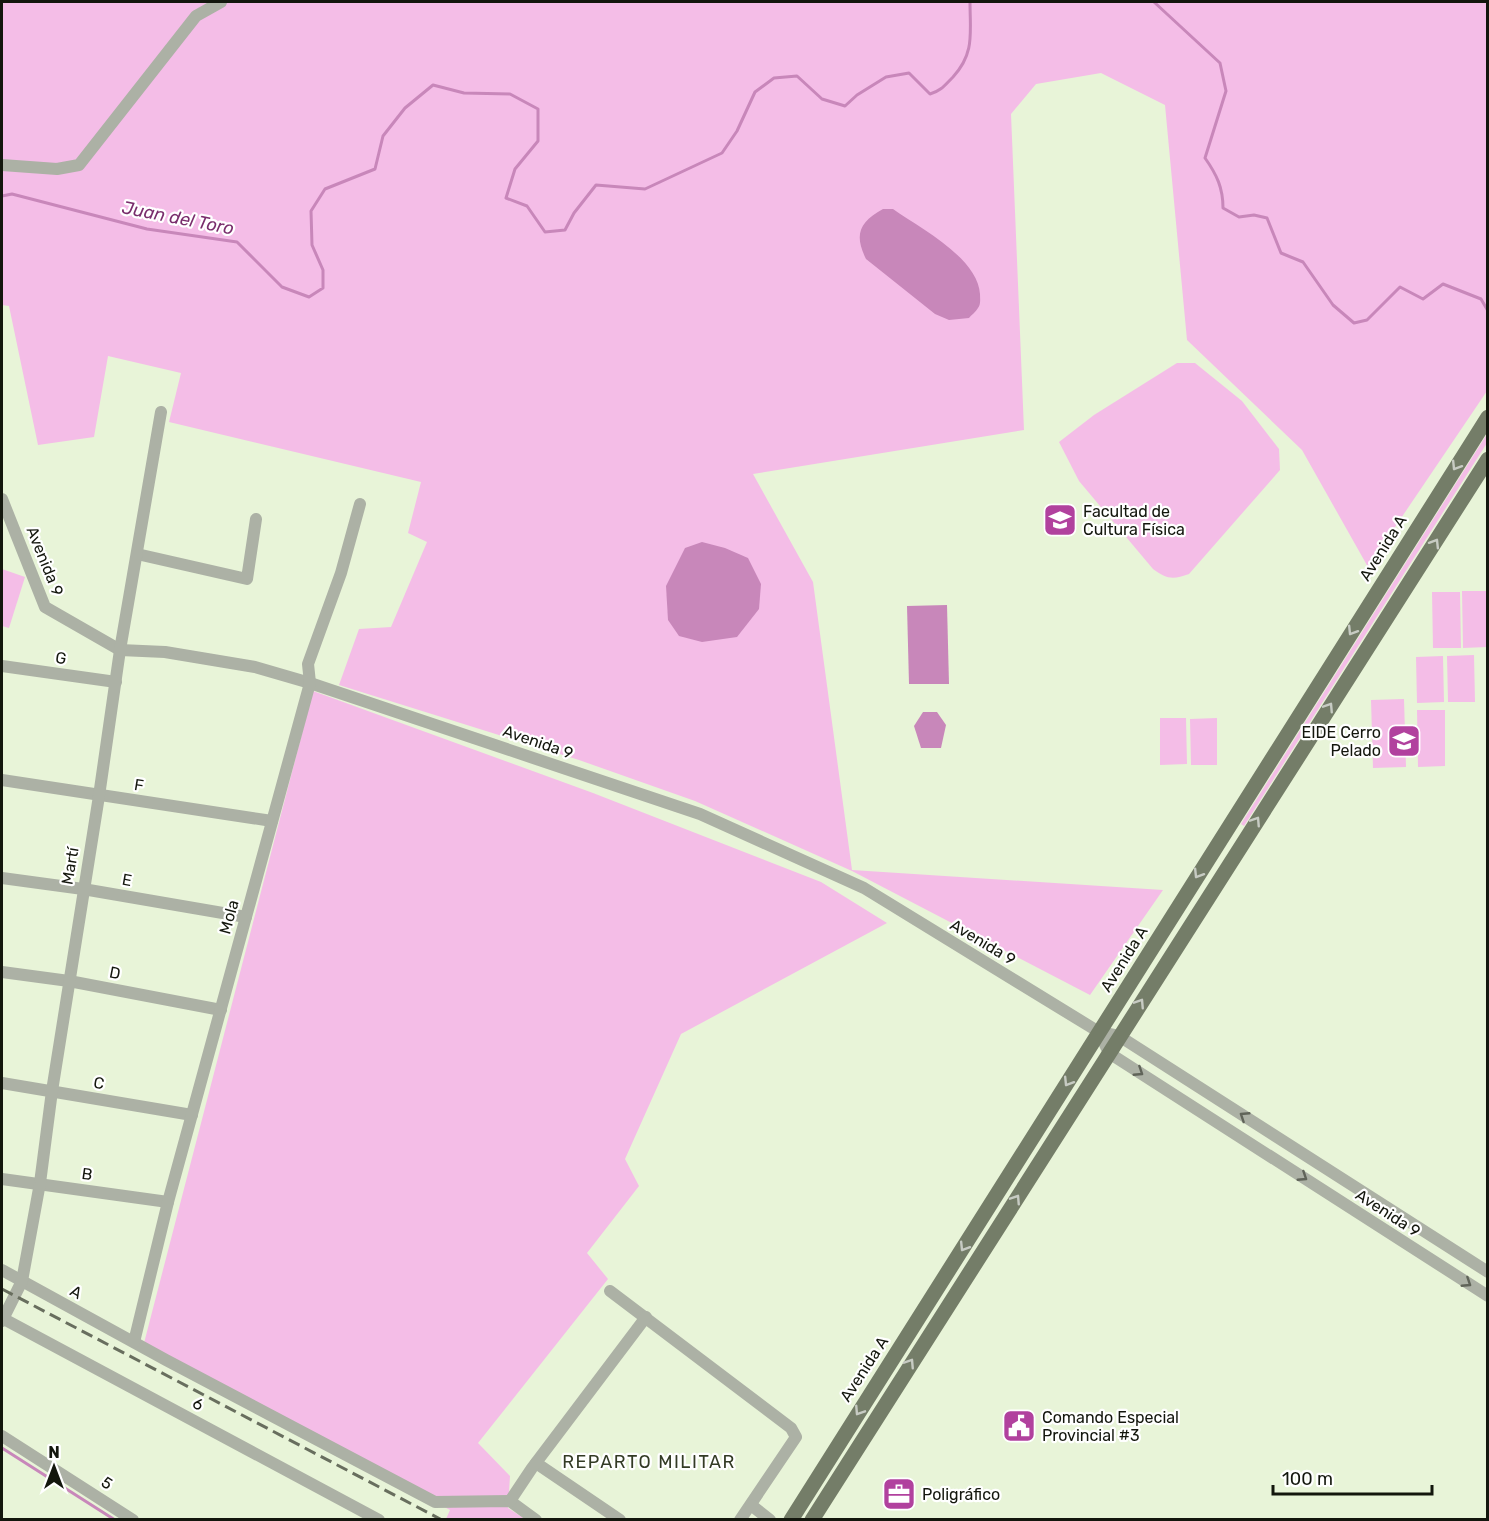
<svg xmlns="http://www.w3.org/2000/svg" width="1489" height="1521" viewBox="0 0 1489 1521" font-family="Rubik,sans-serif">
	<rect width="100%" height="100%" fill="#e8f4d8"/>
	<g fill="#f4bde7">
		<path d="M 2,2 L 1487,2 L 1487,391 L 1368,567 L 1302,450 L 1187,340 L 1165,105 L 1101,73 L 1036,84 L 1011,114 L 1024,430 L 753,474 L 813,582 L 852,870 L 1163,890 L 1090,995 L 852,871 L 695,801 L 579,760 L 339,685 L 359,629 L 391,627 L 427,542 L 408,533 L 421,482 L 169,422 L 181,373 L 108,356 L 94,437 L 38,445 L 9,306 L 2,305 Z"/>
		<path d="M 1177,363 L 1195,363 L 1242,401 L 1279,449 L 1280,470 L 1189,574 C 1173,580 1166,579 1153,569 L 1079,481 L 1059,442 L 1094,415 Z"/>
		<path d="M 1487,434 L 1487,443 L 1244,826 L 1241,824 Z"/>
		<path d="M 2,569 L 25,577 L 9,628 L 2,626 Z"/>
		<path d="M 1462,591 L 1487,591 L 1487,647 L 1463,648 Z"/>
		<path d="M 1432,592 L 1460,592 L 1461,648 L 1433,648 Z"/>
		<path d="M 1474,655 L 1475,702 L 1448,702 L 1447,656 Z"/>
		<path d="M 1443,656 L 1444,702 L 1417,703 L 1416,657 Z"/>
		<path d="M 313,691 L 593,793 L 821,882 L 887,923 L 681,1034 L 625,1159 L 639,1186 L 587,1253 L 608,1279 L 478,1443 L 510,1476 L 508,1508 L 525,1519 L 446,1519 L 450,1510 L 143,1347 Z"/>
		<path d="M 1404,699 L 1406,767 L 1373,768 L 1371,700 Z"/>
		<path d="M 1445,710 L 1445,766 L 1418,767 L 1417,710 Z"/>
		<path d="M 1160,718 L 1186,718 L 1187,764 L 1160,765 Z"/>
		<path d="M 1217,718 L 1217,765 L 1191,765 L 1190,719 Z"/>
	</g>
	<g fill="#c887ba">
		<path d="M 883,209 L 893,209 C 920,228 978,258 980,294 C 980,299 981,304 978,308 C 976,312 971,315 969,318 L 949,320 L 935,314 L 866,259 C 854,235 859,222 883,209 Z"/>
		<path d="M 702,542 L 725,548 L 748,558 L 761,584 L 759,609 L 737,637 L 702,642 L 679,636 L 668,620 L 666,586 L 685,548 Z"/>
		<path d="M 947,605 L 949,684 L 909,684 L 907,606 Z"/>
		<path d="M 923,712 L 937,712 L 946,725 L 941,748 L 921,748 L 914,726 Z"/>
	</g>
	<g fill="none" stroke-linecap="round" stroke-linejoin="round">
		<g stroke="#c887ba" stroke-width="3">
			<path d="M 1154,2 L 1220,63 L 1226,91 L 1205,158 C 1217,175 1223,188 1223,208 L 1239,217 L 1254,215 L 1267,218 L 1281,253 L 1303,262 L 1333,305 L 1354,323 L 1367,320 L 1400,287 L 1423,299 L 1443,284 L 1481,299 L 1488,311"/>
			<path d="M 2,196 L 12,194 L 147,229 L 237,242 L 282,287 L 309,297 L 323,288 L 323,270 L 312,245 L 311,211 L 325,189 L 375,169 L 383,136 L 405,108 L 433,85 L 464,93 L 510,94 L 538,109 L 538,141 L 515,169 L 506,198 L 527,206 L 545,232 L 565,230 L 574,213 L 596,185 L 645,189 L 722,153 L 737,131 L 755,92 L 774,78 L 797,76 L 822,99 L 845,106 L 857,95 L 886,77 L 909,73 L 930,94 C 941,91 945,85 953,77 C 975,53 970,33 970,2"/>
			<path d="M 2,1448 L 115,1520"/>
		</g>
		<g stroke="#acb1a5" stroke-width="12">
			<path d="M 2,165 L 57,169 L 79,165 L 196,16 L 221,2"/>
			<path d="M 2,499 L 45,607 L 120,650 L 165,652 L 255,667 L 310,683 L 700,814 L 864,888 L 1099,1032 L 1119,1036 L 1488,1272"/>
			<path d="M 137,554 L 247,579 L 256,519"/>
			<path d="M 2,666 L 116,682"/>
			<path d="M 2,780 L 272,821"/>
			<path d="M 2,878 L 83,889 L 246,917"/>
			<path d="M 2,972 L 69,981 L 221,1010"/>
			<path d="M 1099,1032 L 1109,1053 L 1488,1296"/>
			<path d="M 2,1083 L 192,1115"/>
			<path d="M 2,1179 L 168,1202"/>
			<path d="M 2,1270 L 166,1360 L 435,1502 L 510,1501 L 536,1520"/>
			<path d="M 610,1291 L 791,1428 L 796,1437 L 740,1520"/>
			<path d="M 2,1318 L 379,1520"/>
			<path d="M 2,1321 L 22,1281 L 40,1183 L 52,1091 L 99,796 L 120,650 L 161,412"/>
			<path d="M 134,1342 L 168,1202 L 310,683 L 308,664 L 341,573 L 360,504"/>
			<path d="M 2,1436 L 133,1520"/>
			<path d="M 536,1463 L 620,1520"/>
			<path d="M 510,1501 L 532,1468 L 646,1317"/>
			<path d="M 751,1505 L 770,1520"/>
		</g>
		<g stroke="#747d68" stroke-width="15">
			<path d="M 791,1520 L 1488,417"/>
			<path d="M 812,1520 L 1488,459"/>
		</g>
		<path stroke="#686e5e" stroke-width="3" stroke-dasharray="12 6" stroke-linecap="butt" d="M 2,1289 L 442,1520"/>
	</g>
	<defs><path id="oneway-chevron" d="M-2-3.5L2.5 0L-2 3.5" fill="none" stroke-width="1.6" stroke-linecap="round" stroke-linejoin="round" transform="scale(1.5)"/></defs>
	<g stroke="#c7cbc3">
		<use href="#oneway-chevron" transform="translate(1456 466) rotate(122)"/>
		<use href="#oneway-chevron" transform="translate(1435 543) rotate(-58)"/>
		<use href="#oneway-chevron" transform="translate(1352 631) rotate(122)"/>
		<use href="#oneway-chevron" transform="translate(1329 707) rotate(-57)"/>
		<use href="#oneway-chevron" transform="translate(1256 821) rotate(-57)"/>
		<use href="#oneway-chevron" transform="translate(1198 874) rotate(122)"/>
		<use href="#oneway-chevron" transform="translate(1140 1003) rotate(-57)"/>
		<use href="#oneway-chevron" transform="translate(1068 1082) rotate(122)"/>
		<use href="#oneway-chevron" transform="translate(1016 1199) rotate(-57)"/>
		<use href="#oneway-chevron" transform="translate(964 1247) rotate(122)"/>
		<use href="#oneway-chevron" transform="translate(910 1363) rotate(-57)"/>
		<use href="#oneway-chevron" transform="translate(859 1411) rotate(123)"/>
	</g>
	<g stroke="#606459">
		<use href="#oneway-chevron" transform="translate(1139 1072) rotate(33)"/>
		<use href="#oneway-chevron" transform="translate(1244 1116) rotate(-147)"/>
		<use href="#oneway-chevron" transform="translate(1303 1177) rotate(33)"/>
		<use href="#oneway-chevron" transform="translate(1467 1283) rotate(33)"/>
	</g>
	<defs>
		<symbol id="university-square" viewBox="-11 -11 22 22"><rect x="-9" y="-9" width="18" height="18" rx="4" fill="#b1419e" stroke="#fff"/><path d="M0-5L7-2L0 1L-7-2ZM-4 1L0 2.5L4 1V4Q0 6-4 4Z" fill="#fff"/></symbol>
		<symbol id="school-square" viewBox="-11 -11 22 22"><rect x="-9" y="-9" width="18" height="18" rx="4" fill="#b1419e" stroke="#fff"/><path d="M0-5L7-2L0 1L-7-2ZM-4 1L0 2.5L4 1V4Q0 6-4 4Z" fill="#fff"/></symbol>
		<symbol id="civic-square" viewBox="-11 -11 22 22"><rect x="-9" y="-9" width="18" height="18" rx="4" fill="#b1419e" stroke="#fff"/><path d="M-.6-6.5H3V-4.5H.6V-3L4-1V1h2V6H-6V1h2V-1L-.6-3ZM-1.2 2.5V6h2.4V2.5Z" fill="#fff"/></symbol>
		<symbol id="office-square" viewBox="-11 -11 22 22"><rect x="-9" y="-9" width="18" height="18" rx="4" fill="#b1419e" stroke="#fff"/><path d="M-6-3h4V-5.5h4V-3h4V5H-6ZM-1-4.5V-3h2v-1.5ZM-6 0V1H6V0Z" fill="#fff"/></symbol>
	</defs>
	<g fill-rule="evenodd">
		<use href="#university-square" x="1041" y="501" width="38" height="38"/>
		<use href="#school-square" x="1385" y="722" width="38" height="38"/>
		<use href="#civic-square" x="1000" y="1407" width="38" height="38"/>
		<use href="#office-square" x="880" y="1475" width="38" height="38"/>
	</g>
	<g text-anchor="middle" dominant-baseline="central" stroke-width="4.5" stroke-linejoin="round" paint-order="stroke">
		<g font-size="16" fill="#13160d" stroke="#fff" text-anchor="start">
			<text x="1083" y="511">Facultad de<tspan x="1083" dy="18">Cultura Física</tspan></text>
			<text x="1381" y="732" text-anchor="end">EIDE Cerro<tspan x="1381" dy="18">Pelado</tspan></text>
			<text x="1042" y="1417">Comando Especial<tspan x="1042" dy="18">Provincial #3</tspan></text>
			<text x="922" y="1494">Poligráfico</text>
		</g>
		<g font-size="16" fill="#13160d" stroke="#fff">
			<text transform="translate(1383 548) rotate(-58)">Avenida A</text>
			<text transform="translate(45 561) rotate(68)">Avenida 9</text>
			<text transform="translate(61 658) rotate(8)">G</text>
			<text transform="translate(538 742) rotate(19)">Avenida 9</text>
			<text transform="translate(139 785) rotate(9)">F</text>
			<text transform="translate(70 866) rotate(-80)">Martí</text>
			<text transform="translate(127 880) rotate(10)">E</text>
			<text transform="translate(229 917) rotate(-75)">Mola</text>
			<text transform="translate(983 942) rotate(31)">Avenida 9</text>
			<text transform="translate(1124 959) rotate(-58)">Avenida A</text>
			<text transform="translate(115 973) rotate(11)">D</text>
			<text transform="translate(99 1083) rotate(10)">C</text>
			<text transform="translate(87 1174) rotate(8)">B</text>
			<text transform="translate(1388 1213) rotate(33)">Avenida 9</text>
			<text transform="translate(76 1292) rotate(29)">A</text>
			<text transform="translate(864 1369) rotate(-57)">Avenida A</text>
			<text transform="translate(198 1404) rotate(28)">6</text>
			<text transform="translate(107 1483) rotate(33)">5</text>
		</g>
		<g font-size="18" font-style="italic" fill="#792d6c" stroke="#fff">
			<text transform="translate(178 218) rotate(11)">Juan del Toro</text>
		</g>
		<g font-size="18" letter-spacing="1.5" fill="#333b25" stroke="#fff">
			<text x="649" y="1462">REPARTO MILITAR</text>
		</g>
	</g>
	<rect width="1489" height="1521" fill="none" stroke="#13160d" stroke-width="6"/>
	<g transform="translate(54 1467)" stroke="#ffffff" stroke-width="4.5" paint-order="stroke">
	<path d="M0-4.5L10 22L0 15L-10 22Z" fill="#13160d"/>
	<text y="-9" font-size="16" font-weight="bold" text-anchor="middle" fill="#13160d">N</text>
	</g>
	<path d="M1273 1485v9h159v-9" fill="none" stroke="#13160d" stroke-width="3"/>
	<text x="1282" y="1485" font-size="18" fill="#13160d" stroke="#ffffff" stroke-width="4.5" paint-order="stroke">100 m</text>
</svg>
